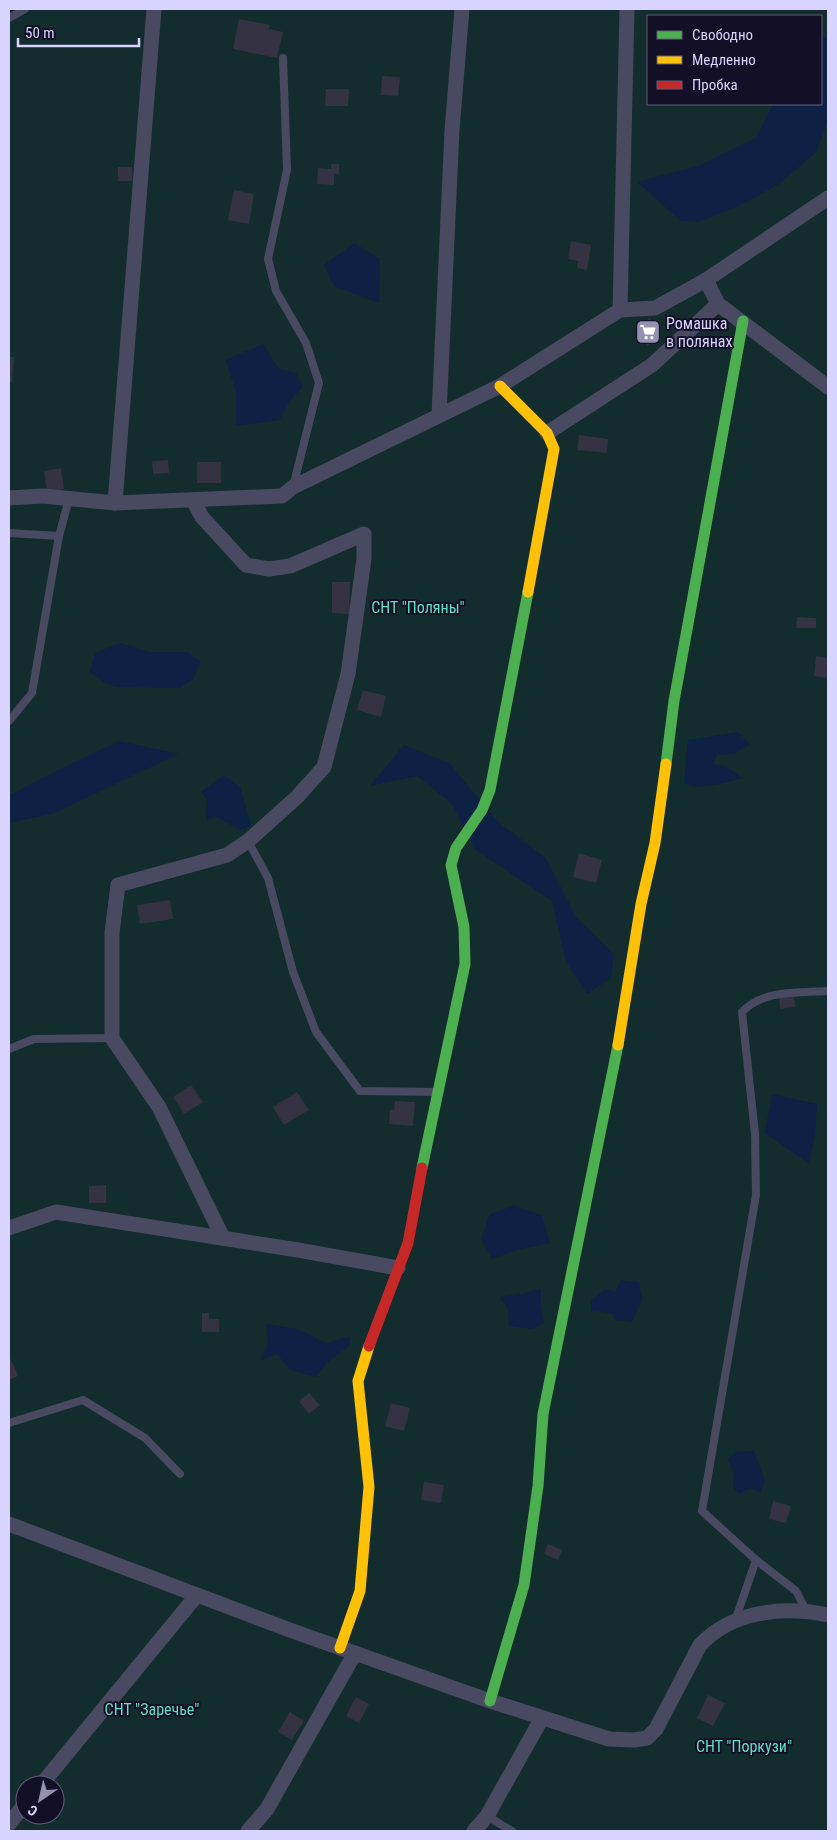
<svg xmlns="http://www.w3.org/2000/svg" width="837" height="1840" viewBox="0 0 837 1840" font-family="'Roboto Condensed',sans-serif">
	<rect width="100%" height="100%" fill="#161421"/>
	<path fill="#132c2d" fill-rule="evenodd" d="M 25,9 L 828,9 L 828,1831 L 9,1831 L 9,18 ZM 648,16 L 821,16 L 821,104 L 648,104 ZM 25,1785 L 55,1785 L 55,1815 L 25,1815 Z"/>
	<g fill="#0d2144">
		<path d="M 821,37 L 828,38 L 828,120 L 816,152 L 779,184 L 741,205 L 699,222 L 681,221 L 637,182 L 698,166 L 756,138 L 773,104 L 821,104 Z"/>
		<path d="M 354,243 L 380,259 L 379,303 L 334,286 L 324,265 Z"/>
		<path d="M 263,344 L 279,369 L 296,373 L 303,386 L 290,401 L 279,420 L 236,426 L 236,392 L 226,360 Z"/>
		<path d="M 120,643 L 149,652 L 188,652 L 201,662 L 193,679 L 180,688 L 116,687 L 105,683 L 90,672 L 95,653 Z"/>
		<path d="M 738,732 L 750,744 L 734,754 L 717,755 L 713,764 L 729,768 L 742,778 C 723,783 703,791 684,783 L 688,740 Z"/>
		<path d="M 119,741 L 178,754 L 55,813 L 9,823 L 9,796 L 44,777 Z"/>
		<path d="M 404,745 L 450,764 L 498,822 L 546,858 L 576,917 L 614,954 L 611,978 L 587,994 L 566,962 L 552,901 L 476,850 L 451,803 L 417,776 L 370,786 Z"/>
		<path d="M 224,775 L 240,787 L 251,826 L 241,830 L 214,816 L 206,821 L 207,800 L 201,792 Z"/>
		<path d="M 772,1094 L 817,1104 L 815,1136 L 809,1164 L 765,1133 Z"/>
		<path d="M 514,1206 L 542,1215 L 550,1243 L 520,1249 L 492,1259 L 481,1239 L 490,1214 Z"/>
		<path d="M 621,1280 L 639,1282 L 642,1300 L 632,1322 L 616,1320 L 611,1313 L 591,1311 L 591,1301 L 605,1289 L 615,1292 Z"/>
		<path d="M 541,1288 L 541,1307 L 544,1323 L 532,1329 L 509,1326 L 508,1310 L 500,1297 L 521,1294 Z"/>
		<path d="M 266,1324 L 298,1329 L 326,1343 L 351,1336 L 348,1347 L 329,1361 L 316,1377 L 290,1370 L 277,1354 L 261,1360 L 268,1343 Z"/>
		<path d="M 754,1451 L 765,1481 L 760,1493 L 751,1488 L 739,1494 L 733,1487 L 734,1473 L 728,1459 L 735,1452 Z"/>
	</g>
	<g fill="#343243">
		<path d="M 239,19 L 270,25 L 269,29 L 283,32 L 277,58 L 233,49 Z"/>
		<path d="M 382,76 L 400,77 L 398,96 L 381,95 Z"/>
		<path d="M 326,89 L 349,89 L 348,106 L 325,106 Z"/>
		<path d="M 331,164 L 339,164 L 339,174 L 334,174 L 334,185 L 317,184 L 318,168 L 331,169 Z"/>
		<rect x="118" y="167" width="14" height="14"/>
		<path d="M 234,190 L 254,194 L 249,224 L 228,220 Z"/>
		<path d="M 571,241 L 591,245 L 587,270 L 577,268 L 578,261 L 568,259 Z"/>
		<path d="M 650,318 L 661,336 L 647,346 L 635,327 Z"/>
		<path d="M 9,357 L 14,357 L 12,382 L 9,382 Z"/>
		<path d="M 579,435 L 608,439 L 607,453 L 577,450 Z"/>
		<path d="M 168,460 L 169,473 L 153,474 L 152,461 Z"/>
		<rect x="197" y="462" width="24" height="21"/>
		<path d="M 61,468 L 64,489 L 47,492 L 44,471 Z"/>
		<path d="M 332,582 L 350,582 L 349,614 L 332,613 Z"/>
		<path d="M 797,617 L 816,618 L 816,628 L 796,628 Z"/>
		<path d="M 816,656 L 828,658 L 828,678 L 814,676 Z"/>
		<path d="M 363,690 L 386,696 L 381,717 L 357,710 Z"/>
		<path d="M 579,853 L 602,860 L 596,883 L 573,877 Z"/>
		<path d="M 170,900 L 173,919 L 140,924 L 137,905 Z"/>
		<path d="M 794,995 L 795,1007 L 780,1009 L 779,997 Z"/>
		<path d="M 191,1085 L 203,1102 L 184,1114 L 173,1097 Z"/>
		<path d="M 297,1092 L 309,1110 L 284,1125 L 273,1107 Z"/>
		<path d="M 395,1101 L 415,1102 L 413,1126 L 389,1124 L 390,1110 L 394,1110 Z"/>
		<path d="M 106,1185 L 106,1203 L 89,1203 L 89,1186 Z"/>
		<path d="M 202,1313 L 209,1313 L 209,1319 L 219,1319 L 219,1332 L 202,1332 Z"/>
		<path d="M 11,1359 L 18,1376 L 9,1380 L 9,1360 Z"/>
		<path d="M 309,1393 L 320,1405 L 309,1414 L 299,1401 Z"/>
		<path d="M 391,1403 L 410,1408 L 404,1431 L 385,1426 Z"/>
		<path d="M 424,1482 L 444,1485 L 441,1503 L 421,1500 Z"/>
		<path d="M 773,1501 L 791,1506 L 786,1523 L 769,1519 Z"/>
		<path d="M 548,1544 L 562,1550 L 558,1560 L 544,1554 Z"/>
		<path d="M 708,1695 L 725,1703 L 713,1726 L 697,1718 Z"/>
		<path d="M 356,1697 L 369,1704 L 359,1723 L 346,1716 Z"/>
		<path d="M 290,1712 L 304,1721 L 292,1740 L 278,1732 Z"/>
	</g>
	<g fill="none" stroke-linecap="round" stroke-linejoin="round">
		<g stroke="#4a4962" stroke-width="8">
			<path d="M 9,18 L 25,9"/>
			<path d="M 283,58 L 287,170 L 268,259 L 276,291 L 306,343 L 319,383 L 293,487"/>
			<path d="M 9,533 L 59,536"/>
			<path d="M 9,721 L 32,693 L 59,536 L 69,499"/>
			<path d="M 248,841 L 268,878 L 293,972 L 316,1032 L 360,1091 L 436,1092"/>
			<path d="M 9,1049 L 34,1039 L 112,1038"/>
			<path d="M 9,1423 L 83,1400 L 145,1438 L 180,1474"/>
			<path d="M 806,1610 L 796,1591 L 756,1560 L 702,1511 L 756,1195 L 755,1134 L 742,1012 C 764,989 799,993 828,991"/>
			<path d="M 735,1621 L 756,1560"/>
			<path d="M 487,1816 L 512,1831"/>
		</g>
		<g stroke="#4a4962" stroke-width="15">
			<path d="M 706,280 L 718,304 L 828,387"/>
			<path d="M 620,310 L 627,9"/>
			<path d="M 439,415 L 452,130 L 462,9"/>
			<path d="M 547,433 L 652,365 L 718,304"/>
			<path d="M 9,498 L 43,496 L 115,503 L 282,496 L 293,487 L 500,386 L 620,310 L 655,308 L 706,280 L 828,198"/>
			<path d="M 193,500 L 202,517 L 246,565 L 269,569 L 290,566 L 364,534 L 364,559 L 348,674 L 324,767 L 297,797 L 248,841 L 227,855 L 118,885 L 112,933 L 112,1038 L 159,1107 L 223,1238"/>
			<path d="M 115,503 L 154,9"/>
			<path d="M 9,1228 L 56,1212 L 298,1250 L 398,1268"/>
			<path d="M 9,1524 L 287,1629 L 490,1701 L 609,1739 L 634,1740 L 647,1738 L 656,1729 L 700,1645 C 733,1610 784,1606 828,1615"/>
			<path d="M 41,1785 L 197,1595"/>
			<path d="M 9,1824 L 25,1804"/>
			<path d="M 248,1831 L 267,1809 L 355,1653"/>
			<path d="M 474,1831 L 487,1816 L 542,1718"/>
		</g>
		<g stroke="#4caf50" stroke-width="11">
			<path d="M 666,764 L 674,701 L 743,321"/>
			<path d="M 422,1168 L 465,964 L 464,927 L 451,865 L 456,848 L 482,810 L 490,790 L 528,592"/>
			<path d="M 490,1701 L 524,1585 L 538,1486 L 543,1414 L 618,1045"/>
		</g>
		<g stroke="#ffc107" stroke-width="11">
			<path d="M 500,386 L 547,433 L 554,449 L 528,592"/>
			<path d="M 618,1045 L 641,904 L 655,843 L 666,764"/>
			<path d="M 340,1648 L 360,1591 L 369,1487 L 358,1381 L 369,1346"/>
		</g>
		<path stroke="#c62828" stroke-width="11" d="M 369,1346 L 408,1243 L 422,1168"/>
	</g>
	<defs>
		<symbol id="supermarket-square" viewBox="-11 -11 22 22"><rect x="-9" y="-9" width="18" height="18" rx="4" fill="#9591b1" stroke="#130f26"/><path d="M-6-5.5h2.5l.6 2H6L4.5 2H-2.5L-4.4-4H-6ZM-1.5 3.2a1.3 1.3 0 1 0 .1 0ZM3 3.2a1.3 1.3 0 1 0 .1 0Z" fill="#fff"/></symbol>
	</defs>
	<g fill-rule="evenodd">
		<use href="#supermarket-square" x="634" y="318" width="28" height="28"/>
	</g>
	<g text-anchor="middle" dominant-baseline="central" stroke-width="4" stroke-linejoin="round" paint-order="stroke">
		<g font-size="16" fill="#d9d4ff" stroke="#130f26" text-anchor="start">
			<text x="666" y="323">Ромашка<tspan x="666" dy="18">в полянах</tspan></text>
		</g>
		<g font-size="16" fill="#5fe0c0" stroke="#130f26">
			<text x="418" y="607">СНТ "Поляны"</text>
			<text x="152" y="1709">СНТ "Заречье"</text>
			<text x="744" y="1746">СНТ "Поркузи"</text>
		</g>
	</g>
	<rect width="837" height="1840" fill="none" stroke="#d9d4ff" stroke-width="20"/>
	<rect x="647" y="15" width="175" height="90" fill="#130f26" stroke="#625e7d"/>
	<rect x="657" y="31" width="25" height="8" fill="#4caf50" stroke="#625e7d"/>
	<text x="692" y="40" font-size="15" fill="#d9d4ff">Свободно</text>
	<rect x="657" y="56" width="25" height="8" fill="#ffc107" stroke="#625e7d"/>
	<text x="692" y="65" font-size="15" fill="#d9d4ff">Медленно</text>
	<rect x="657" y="81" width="25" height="8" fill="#c62828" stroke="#625e7d"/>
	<text x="692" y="90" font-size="15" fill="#d9d4ff">Пробка</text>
	<g transform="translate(40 1800) rotate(214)"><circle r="24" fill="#130f26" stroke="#625e7d"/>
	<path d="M0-4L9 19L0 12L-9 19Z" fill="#9591b1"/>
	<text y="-8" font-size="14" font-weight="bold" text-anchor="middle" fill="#d9d4ff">С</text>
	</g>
	<path d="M18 38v8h121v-8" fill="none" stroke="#d9d4ff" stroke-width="2.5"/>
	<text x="25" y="38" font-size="15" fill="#d9d4ff" stroke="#130f26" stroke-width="4" paint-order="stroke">50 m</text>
</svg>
